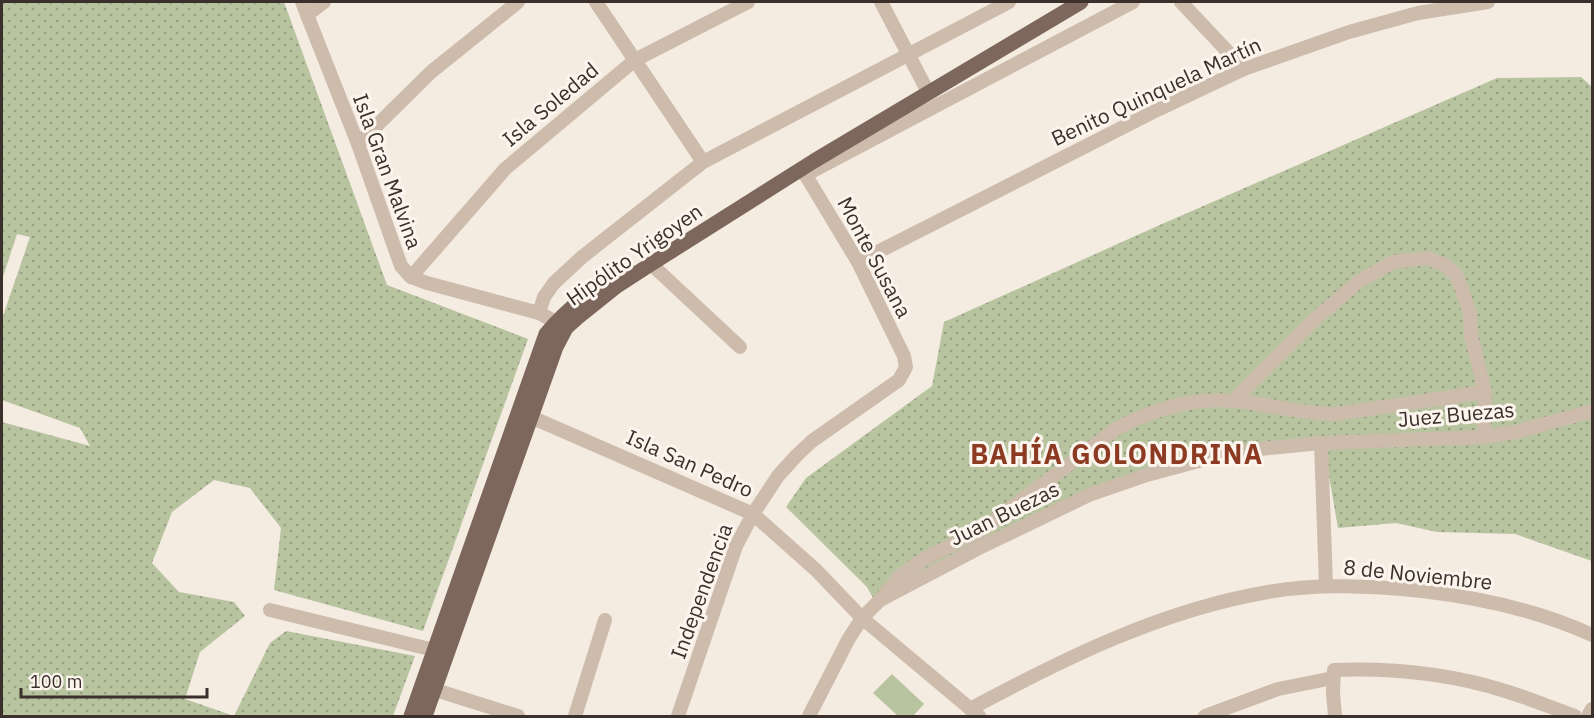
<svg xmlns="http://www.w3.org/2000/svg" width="1594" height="718" viewBox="0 0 1594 718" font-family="'IBM Plex Sans',sans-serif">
	<defs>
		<pattern id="grass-dots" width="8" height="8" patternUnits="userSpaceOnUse" patternTransform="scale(1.5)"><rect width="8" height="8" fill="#b8c4a0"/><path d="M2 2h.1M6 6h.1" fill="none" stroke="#97a083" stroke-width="1.8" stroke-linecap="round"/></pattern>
	</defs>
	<rect width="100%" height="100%" fill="#f4ebe1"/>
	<g fill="url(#grass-dots)">
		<path d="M 2,2 L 284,2 L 387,285 L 528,339 L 423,631 L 274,590 L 281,528 L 250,488 L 214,480 L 172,512 L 152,563 L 179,592 L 234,602 L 245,616 L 200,652 L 185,699 L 234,716 L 2,716 L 2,422 L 90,446 L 80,428 L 2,400 L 2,319 L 30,237 L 17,234 L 2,280 Z"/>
		<path d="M 1581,77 L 1592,87 L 1592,561 L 1515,534 L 1437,532 L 1396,523 L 1338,528 L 1323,441 L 1206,457 L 1089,494 L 878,607 L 867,587 L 786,507 L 806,478 L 932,386 L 944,322 L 1162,224 L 1497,78 Z"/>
		<path d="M 286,631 L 415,656 L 393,716 L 234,716 L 270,643 Z"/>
	</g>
	<path fill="#b8c4a0" d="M 892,674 L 924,704 L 913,716 L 898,716 L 873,693 Z"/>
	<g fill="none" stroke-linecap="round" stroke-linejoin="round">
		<g stroke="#cdbbac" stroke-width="14">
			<path d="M 302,2 L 358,144 L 401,266 L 411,277 L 427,283 L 539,313 L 556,322"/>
			<path d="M 596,2 L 703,162"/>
			<path d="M 881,2 L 928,92"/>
			<path d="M 1181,2 L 1244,69"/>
			<path d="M 307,15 L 324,2"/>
			<path d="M 358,144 L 431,72 L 518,2"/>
			<path d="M 805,175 L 1133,2"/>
			<path d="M 858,262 L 1151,113 L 1244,69 L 1349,32 L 1418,13 L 1488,2"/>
			<path d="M 651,264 L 740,347"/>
			<path d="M 411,277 L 505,169 L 635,60 L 748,2"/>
			<path d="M 539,313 L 544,297 L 554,283 L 582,257 L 703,162 L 1009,2"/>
			<path d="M 1233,401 L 1314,320 L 1358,282 L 1393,262 L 1427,258 L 1445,265 L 1456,275 L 1462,289 L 1470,314 L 1471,335 L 1485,392 L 1484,437"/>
			<path d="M 531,417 L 753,514 L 816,570 L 862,618 L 979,716"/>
			<path d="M 1321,443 L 1326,586"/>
			<path d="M 885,594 L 900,576 L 913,566 L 929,556 L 979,532 L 1116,429 C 1153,409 1193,397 1235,401 C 1269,404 1302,414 1336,414 L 1485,392"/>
			<path d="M 270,610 L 434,650"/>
			<path d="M 426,687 L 518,716"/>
			<path d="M 970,709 C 1065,658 1162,610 1268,592 C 1318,583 1372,586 1422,591 C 1482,598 1538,610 1592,635"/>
			<path d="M 575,716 L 605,620"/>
			<path d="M 678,716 L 736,546 L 753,514 L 778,476 L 797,455 L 812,441 L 899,380 L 906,367 L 904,356 L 858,262 L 802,169"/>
			<path d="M 809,716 L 848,640 L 862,618 L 880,600 L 979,548 L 1089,495 L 1147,475 L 1206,459 L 1260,449 L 1321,443 L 1484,437 L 1516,432 L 1592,411"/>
			<path d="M 1205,716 L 1278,689 L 1333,678"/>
			<path d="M 1335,716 L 1333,693 L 1334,670 C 1391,668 1451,674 1505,691 C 1529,698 1552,708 1575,716"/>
			<path d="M 1588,716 L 1592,709"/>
		</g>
		<g stroke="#7d675c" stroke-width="15">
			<path d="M 411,716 L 546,334 C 569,306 597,287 627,268"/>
			<path d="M 425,716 L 556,347 L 566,328 L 577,318 L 617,286 L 651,264 L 814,161 L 1081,2"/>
		</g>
	</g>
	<g text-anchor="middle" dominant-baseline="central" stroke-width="6" stroke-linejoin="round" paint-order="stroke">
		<g font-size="21" fill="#3b302b" stroke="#fbf5ee">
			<text transform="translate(1156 91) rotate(-25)">Benito Quinquela Martín</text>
			<text transform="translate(550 104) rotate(-40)">Isla Soledad</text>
			<text transform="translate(388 171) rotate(70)">Isla Gran Malvina</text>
			<text transform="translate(634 254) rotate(-35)">Hipólito Yrigoyen</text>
			<text transform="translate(875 257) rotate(62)">Monte Susana</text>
			<text transform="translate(1456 414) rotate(-5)">Juez Buezas</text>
			<text transform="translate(690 463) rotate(24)">Isla San Pedro</text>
			<text transform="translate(1004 513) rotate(-26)">Juan Buezas</text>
			<text transform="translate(1418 574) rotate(6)">8 de Noviembre</text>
			<text transform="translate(701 591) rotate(-70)">Independencia</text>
		</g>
		<g font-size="27" font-weight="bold" letter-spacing="1.5" fill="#8c3b22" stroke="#fbf5ee">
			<text x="1117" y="453">BAHÍA GOLONDRINA</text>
		</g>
	</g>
	<rect width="1594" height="718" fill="none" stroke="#3b302b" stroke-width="6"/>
	<path d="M21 688v9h186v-9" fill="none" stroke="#3b302b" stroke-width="3"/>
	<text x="30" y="688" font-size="18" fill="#3b302b" stroke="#fbf5ee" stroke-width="4.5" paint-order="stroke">100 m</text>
</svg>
